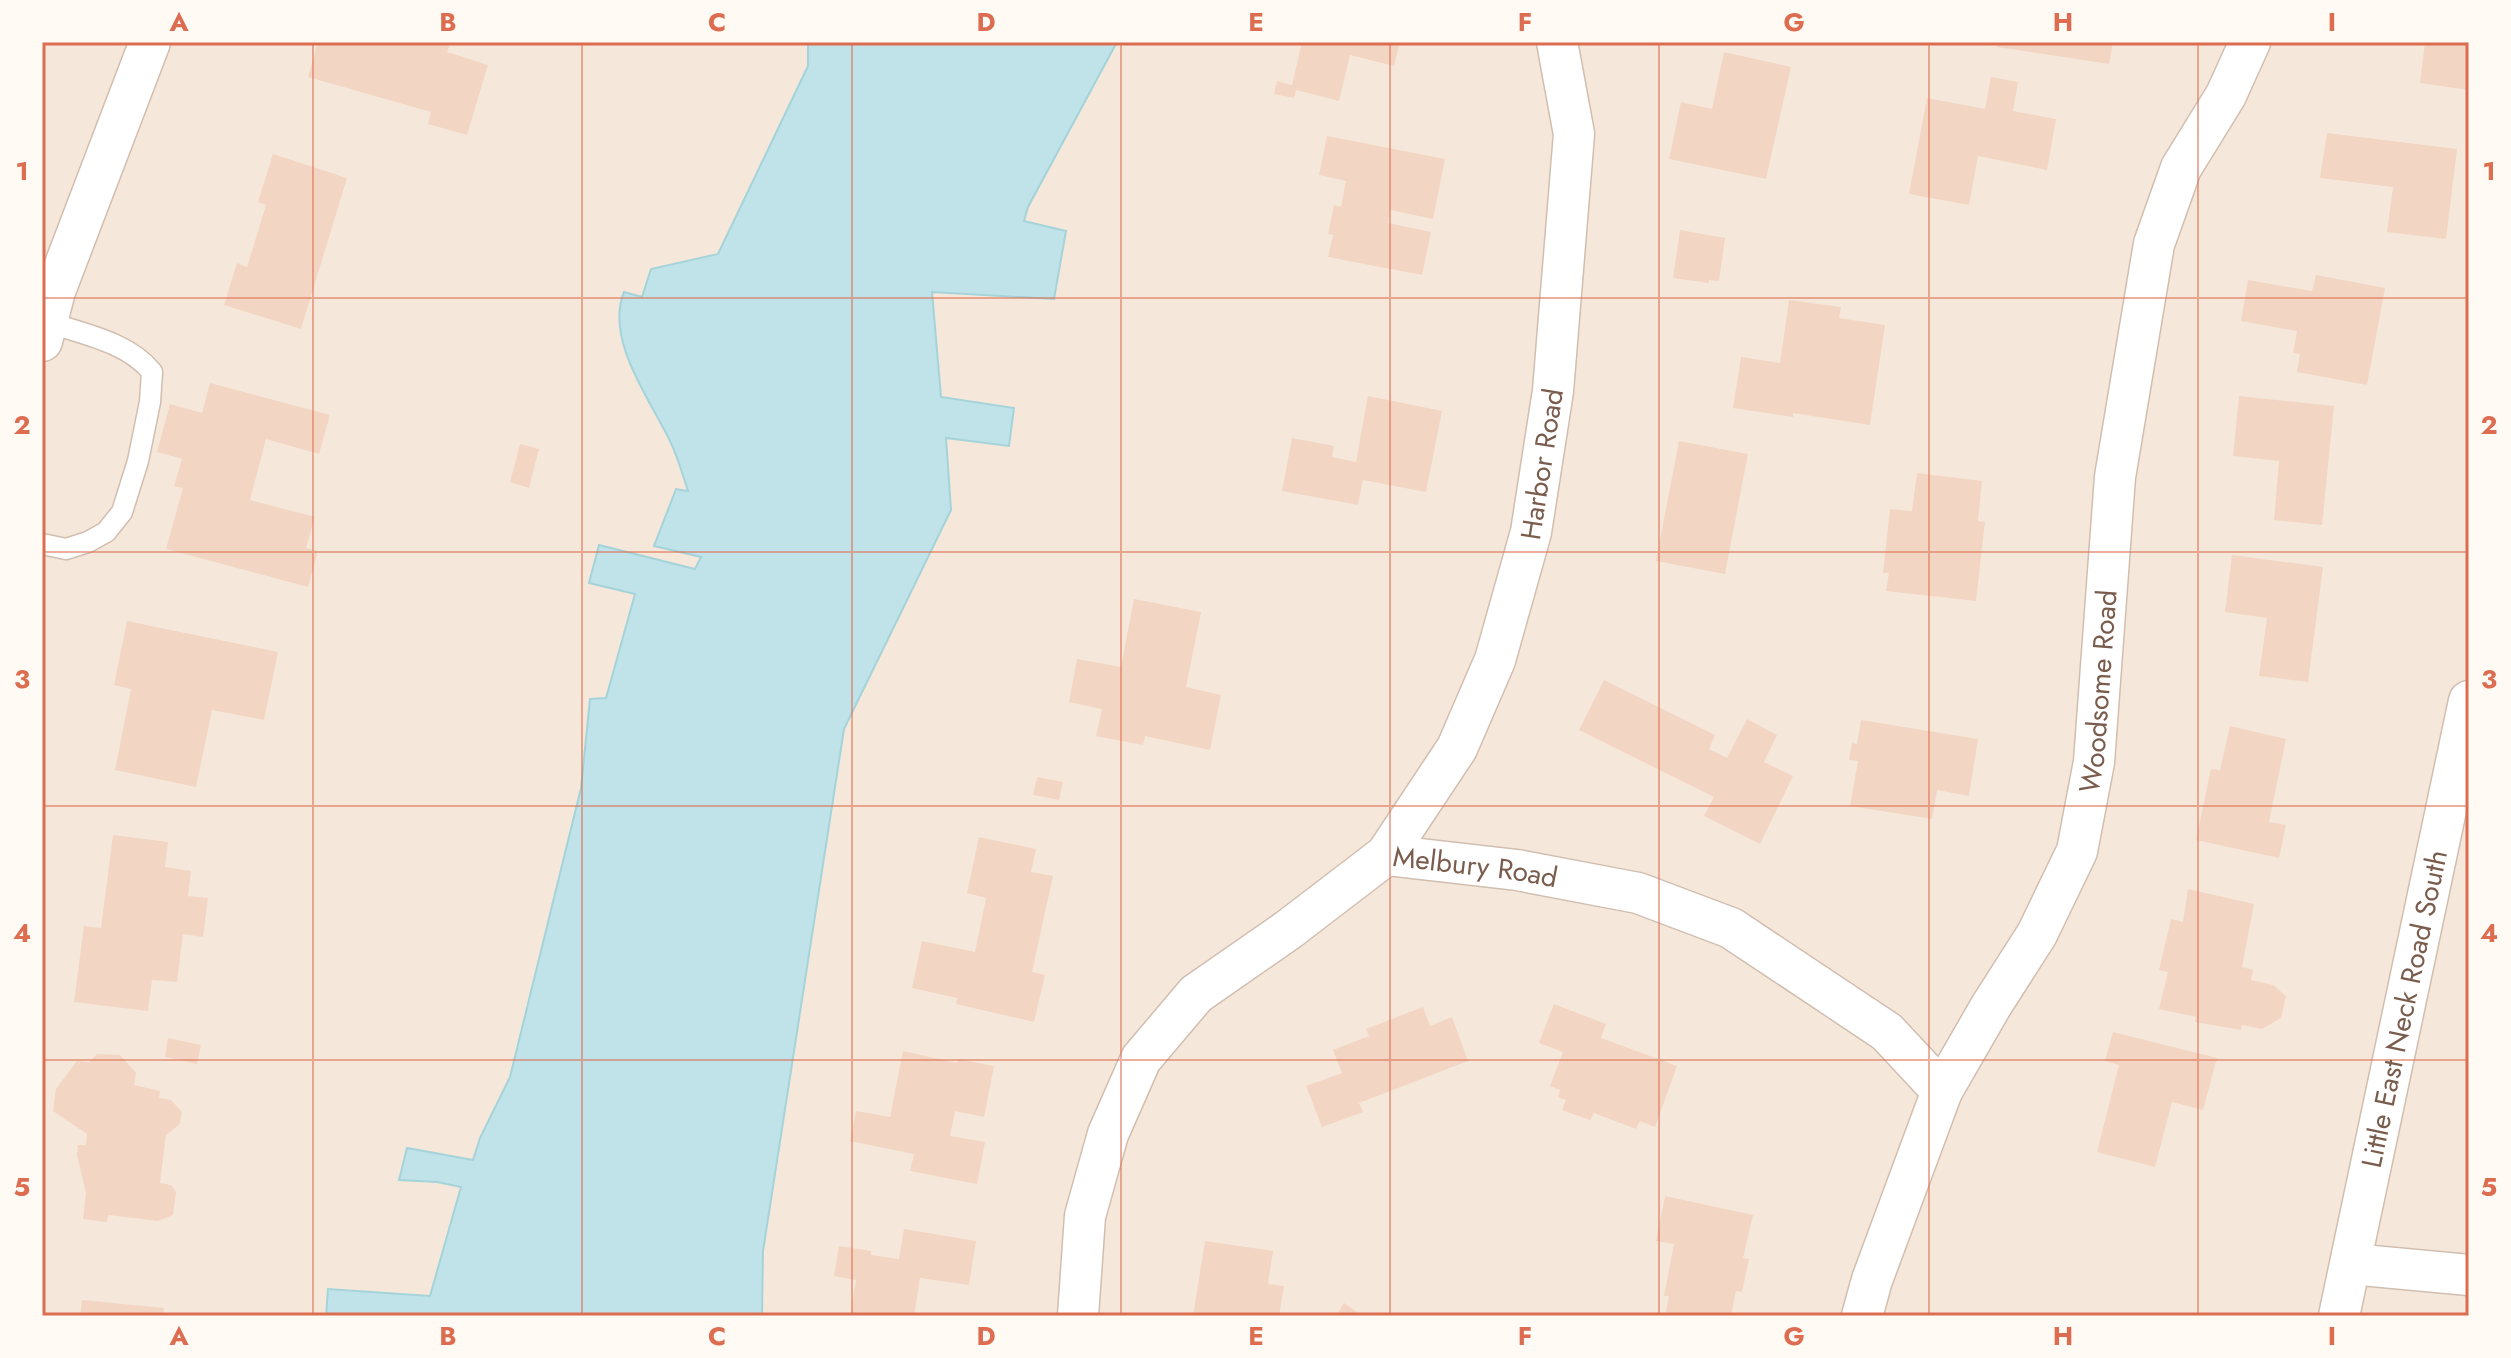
<svg xmlns="http://www.w3.org/2000/svg" width="2511" height="1358" viewBox="0 0 2511 1358" font-family="Jost,sans-serif">
	<rect width="100%" height="100%" fill="#fdf6ec"/>
	<rect fill="#f5e8da" x="42" y="42" width="2427" height="1274"/>
	<path fill="#bfe3e8" stroke="#a5d3da" stroke-width="2" d="M 808,42 L 1117,42 L 1028,207 L 1024,221 L 1066,231 L 1054,299 L 932,292 L 941,397 L 1014,408 L 1009,446 L 946,438 L 951,510 L 844,729 L 763,1251 L 762,1316 L 326,1316 L 328,1289 L 430,1296 L 461,1187 L 437,1182 L 399,1180 L 407,1148 L 473,1160 L 480,1138 L 510,1077 L 581,788 L 590,699 L 606,698 L 635,594 L 589,583 L 599,545 L 695,569 L 701,557 L 654,546 L 676,489 L 688,491 C 682,473 677,454 668,437 C 648,397 605,338 624,292 L 642,297 L 651,269 L 718,254 L 808,66 Z"/>
	<g fill="#f3d5c3">
		<path d="M 318,42 L 437,42 L 449,46 L 447,52 L 488,65 L 467,135 L 428,124 L 431,112 L 308,77 Z"/>
		<path d="M 1302,42 L 1400,42 L 1394,66 L 1350,55 L 1339,101 L 1296,90 L 1294,98 L 1274,94 L 1277,81 L 1292,85 Z"/>
		<path d="M 1997,42 L 2113,42 L 2109,64 L 1997,47 Z"/>
		<path d="M 2425,42 L 2469,42 L 2469,90 L 2420,83 Z"/>
		<path d="M 1724,52 L 1791,67 L 1766,179 L 1669,159 L 1681,102 L 1712,109 Z"/>
		<path d="M 1991,77 L 2018,82 L 2013,111 L 2056,119 L 2047,170 L 1978,156 L 1969,205 L 1909,194 L 1927,98 L 1985,109 Z"/>
		<path d="M 2327,133 L 2457,149 L 2446,239 L 2387,232 L 2393,187 L 2320,178 Z"/>
		<path d="M 1327,136 L 1445,159 L 1433,219 L 1390,210 L 1388,223 L 1431,232 L 1422,275 L 1328,257 L 1333,235 L 1328,234 L 1334,205 L 1341,207 L 1346,181 L 1319,175 Z"/>
		<path d="M 273,154 L 347,178 L 301,329 L 224,305 L 237,263 L 247,267 L 266,205 L 258,202 Z"/>
		<path d="M 1680,230 L 1725,238 L 1719,281 L 1709,280 L 1709,283 L 1673,278 Z"/>
		<path d="M 2316,275 L 2385,288 L 2367,385 L 2297,372 L 2300,354 L 2293,353 L 2297,331 L 2241,321 L 2248,280 L 2312,291 Z"/>
		<path d="M 1789,300 L 1841,307 L 1839,318 L 1885,325 L 1870,425 L 1793,413 L 1793,417 L 1733,408 L 1741,357 L 1780,363 Z"/>
		<path d="M 210,383 L 330,415 L 319,454 L 266,439 L 250,500 L 315,517 L 306,548 L 318,551 L 308,587 L 166,549 L 183,488 L 174,486 L 182,459 L 157,452 L 170,404 L 202,413 Z"/>
		<path d="M 1368,396 L 1442,411 L 1426,492 L 1363,480 L 1358,505 L 1282,491 L 1292,438 L 1334,446 L 1332,457 L 1356,462 Z"/>
		<path d="M 2239,396 L 2334,406 L 2322,525 L 2274,520 L 2279,461 L 2233,456 Z"/>
		<path d="M 1679,441 L 1748,454 L 1725,574 L 1656,561 Z"/>
		<path d="M 520,444 L 539,449 L 529,488 L 510,482 Z"/>
		<path d="M 1917,473 L 1982,481 L 1978,521 L 1985,522 L 1976,601 L 1886,591 L 1889,573 L 1883,573 L 1890,509 L 1912,511 Z"/>
		<path d="M 2232,555 L 2323,567 L 2308,682 L 2259,676 L 2267,618 L 2225,612 Z"/>
		<path d="M 1134,599 L 1201,612 L 1186,687 L 1221,695 L 1210,750 L 1145,736 L 1143,745 L 1096,736 L 1102,709 L 1069,702 L 1077,659 L 1121,667 Z"/>
		<path d="M 127,621 L 278,652 L 264,720 L 212,710 L 196,787 L 115,770 L 131,689 L 114,685 Z"/>
		<path d="M 1604,680 L 1715,735 L 1709,749 L 1727,758 L 1747,719 L 1777,735 L 1764,762 L 1793,776 L 1760,844 L 1704,816 L 1714,797 L 1579,730 Z"/>
		<path d="M 1861,720 L 1978,739 L 1969,796 L 1937,790 L 1932,819 L 1850,806 L 1858,761 L 1849,760 L 1852,743 L 1857,744 Z"/>
		<path d="M 2230,726 L 2286,739 L 2269,822 L 2286,825 L 2279,858 L 2196,840 L 2211,769 L 2220,770 Z"/>
		<path d="M 1037,777 L 1063,782 L 1059,800 L 1033,795 Z"/>
		<path d="M 113,835 L 168,842 L 165,867 L 191,871 L 188,896 L 208,898 L 203,937 L 183,934 L 177,982 L 152,980 L 148,1011 L 74,1002 L 84,926 L 101,928 Z"/>
		<path d="M 979,837 L 1036,849 L 1031,872 L 1053,876 L 1032,972 L 1045,975 L 1034,1022 L 956,1004 L 957,998 L 912,988 L 922,941 L 975,952 L 986,898 L 967,893 Z"/>
		<path d="M 2188,889 L 2254,904 L 2242,967 L 2253,970 L 2251,980 L 2273,985 L 2286,996 L 2281,1018 L 2262,1029 L 2242,1025 L 2241,1030 L 2195,1022 L 2196,1017 L 2159,1009 L 2168,972 L 2159,970 L 2171,919 L 2183,922 Z"/>
		<path d="M 1554,1004 L 1606,1024 L 1601,1038 L 1677,1066 L 1655,1127 L 1640,1121 L 1636,1129 L 1594,1113 L 1590,1120 L 1562,1110 L 1566,1100 L 1558,1097 L 1560,1090 L 1550,1086 L 1563,1052 L 1539,1043 Z"/>
		<path d="M 1423,1007 L 1430,1026 L 1452,1017 L 1468,1061 L 1359,1103 L 1363,1112 L 1322,1127 L 1306,1086 L 1342,1073 L 1333,1050 L 1369,1036 L 1366,1029 Z"/>
		<path d="M 2113,1032 L 2217,1058 L 2203,1110 L 2172,1102 L 2155,1167 L 2097,1152 L 2119,1065 L 2105,1061 Z"/>
		<path d="M 168,1038 L 201,1045 L 197,1064 L 165,1057 Z"/>
		<path d="M 903,1051 L 957,1063 L 958,1059 L 994,1066 L 984,1117 L 955,1111 L 950,1136 L 985,1142 L 977,1184 L 910,1171 L 914,1154 L 850,1141 L 856,1111 L 890,1117 Z"/>
		<path d="M 97,1054 L 120,1055 L 136,1073 L 134,1085 L 160,1091 L 159,1098 L 171,1100 L 182,1112 L 180,1124 L 166,1135 L 160,1183 L 171,1185 L 176,1192 L 173,1215 L 158,1221 L 108,1215 L 107,1222 L 83,1219 L 86,1193 L 77,1155 L 78,1145 L 86,1145 L 87,1134 L 53,1111 L 56,1089 L 77,1061 L 89,1062 Z"/>
		<path d="M 1665,1196 L 1753,1215 L 1743,1258 L 1749,1259 L 1742,1292 L 1736,1291 L 1731,1316 L 1665,1316 L 1669,1296 L 1664,1296 L 1674,1244 L 1656,1241 Z"/>
		<path d="M 904,1229 L 976,1241 L 969,1285 L 920,1278 L 914,1316 L 850,1316 L 856,1280 L 834,1276 L 839,1246 L 871,1251 L 871,1255 L 899,1259 Z"/>
		<path d="M 1205,1241 L 1273,1251 L 1268,1284 L 1284,1286 L 1279,1316 L 1193,1316 Z"/>
		<path d="M 82,1300 L 164,1308 L 163,1316 L 80,1316 Z"/>
		<path d="M 1344,1303 L 1363,1316 L 1336,1316 Z"/>
	</g>
	<g fill="none" stroke-linecap="round" stroke-linejoin="round">
		<defs>
			<path id="lane" d="M 42,544 L 66,549 L 88,542 L 106,532 L 122,512 L 138,461 L 150,402 L 152,372 C 128,342 83,334 47,322"/>
			<g id="street">
				<path d="M 42,341 L 55,291 L 150,42"/>
				<path id="s1" d="M 1386,855 L 1457,748 L 1495,660 L 1531,532 L 1553,391 L 1574,134 L 1557,42"/>
				<path d="M 2351,1264 L 2469,1275"/>
				<path id="s2" d="M 1078,1316 L 1085,1216 L 1108,1134 L 1141,1059 L 1196,994 L 1288,930 L 1386,855 L 1517,870 L 1638,893 L 1731,928 L 1887,1032 L 1942,1091"/>
				<path id="s3" d="M 1862,1316 L 1872,1280 L 1942,1091 L 1991,1006 L 2037,934 L 2077,851 L 2094,762 L 2115,477 L 2154,244 L 2181,168 L 2226,95 L 2250,42"/>
				<path id="s4" d="M 2339,1316 L 2469,701"/>
			</g>
		</defs>
		<use href="#lane" stroke="#d1beb0" stroke-width="23"/>
		<use href="#street" stroke="#d1beb0" stroke-width="43"/>
		<use href="#lane" stroke="#fff" stroke-width="20"/>
		<use href="#street" stroke="#fff" stroke-width="40"/>
	</g>
	<path fill="none" stroke="#dc6d51" stroke-width="2" stroke-opacity="0.55" d="M 313,42 L 313,1316M 582,42 L 582,1316M 852,42 L 852,1316M 1121,42 L 1121,1316M 1390,42 L 1390,1316M 1659,42 L 1659,1316M 1929,42 L 1929,1316M 2198,42 L 2198,1316M 42,298 L 2469,298M 42,552 L 2469,552M 42,806 L 2469,806M 42,1060 L 2469,1060"/>
	<g text-anchor="middle" dominant-baseline="central" stroke-width="6" stroke-linejoin="round" paint-order="stroke">
		<g font-size="28" fill="#7a5c4d" stroke="#fffaf3">
			<text stroke="none"><textPath href="#s1" startOffset="426">Harbor Road</textPath></text>
			<text stroke="none"><textPath href="#s3" startOffset="676">Woodsome Road</textPath></text>
			<text stroke="none"><textPath href="#s2" startOffset="678">Melbury Road</textPath></text>
			<text stroke="none"><textPath href="#s4" startOffset="314">Little East Neck Road South</textPath></text>
		</g>
	</g>
	<rect width="2511" height="1358" fill="none" stroke="#fffaf3" stroke-width="88"/>
	<rect x="44" y="44" width="2423" height="1270" fill="none" stroke="#dc6d51" stroke-width="3"/>
	<g font-size="26" text-anchor="middle" font-weight="bold" fill="#dc6d51">
		<text x="179" y="31">A</text>
		<text x="448" y="31">B</text>
		<text x="717" y="31">C</text>
		<text x="986" y="31">D</text>
		<text x="1256" y="31">E</text>
		<text x="1525" y="31">F</text>
		<text x="1794" y="31">G</text>
		<text x="2063" y="31">H</text>
		<text x="2332" y="31">I</text>
		<text x="22" y="180">1</text>
		<text x="2489" y="180">1</text>
		<text x="22" y="434">2</text>
		<text x="2489" y="434">2</text>
		<text x="22" y="688">3</text>
		<text x="2489" y="688">3</text>
		<text x="22" y="942">4</text>
		<text x="2489" y="942">4</text>
		<text x="22" y="1196">5</text>
		<text x="2489" y="1196">5</text>
		<text x="179" y="1345">A</text>
		<text x="448" y="1345">B</text>
		<text x="717" y="1345">C</text>
		<text x="986" y="1345">D</text>
		<text x="1256" y="1345">E</text>
		<text x="1525" y="1345">F</text>
		<text x="1794" y="1345">G</text>
		<text x="2063" y="1345">H</text>
		<text x="2332" y="1345">I</text>
	</g>
</svg>
